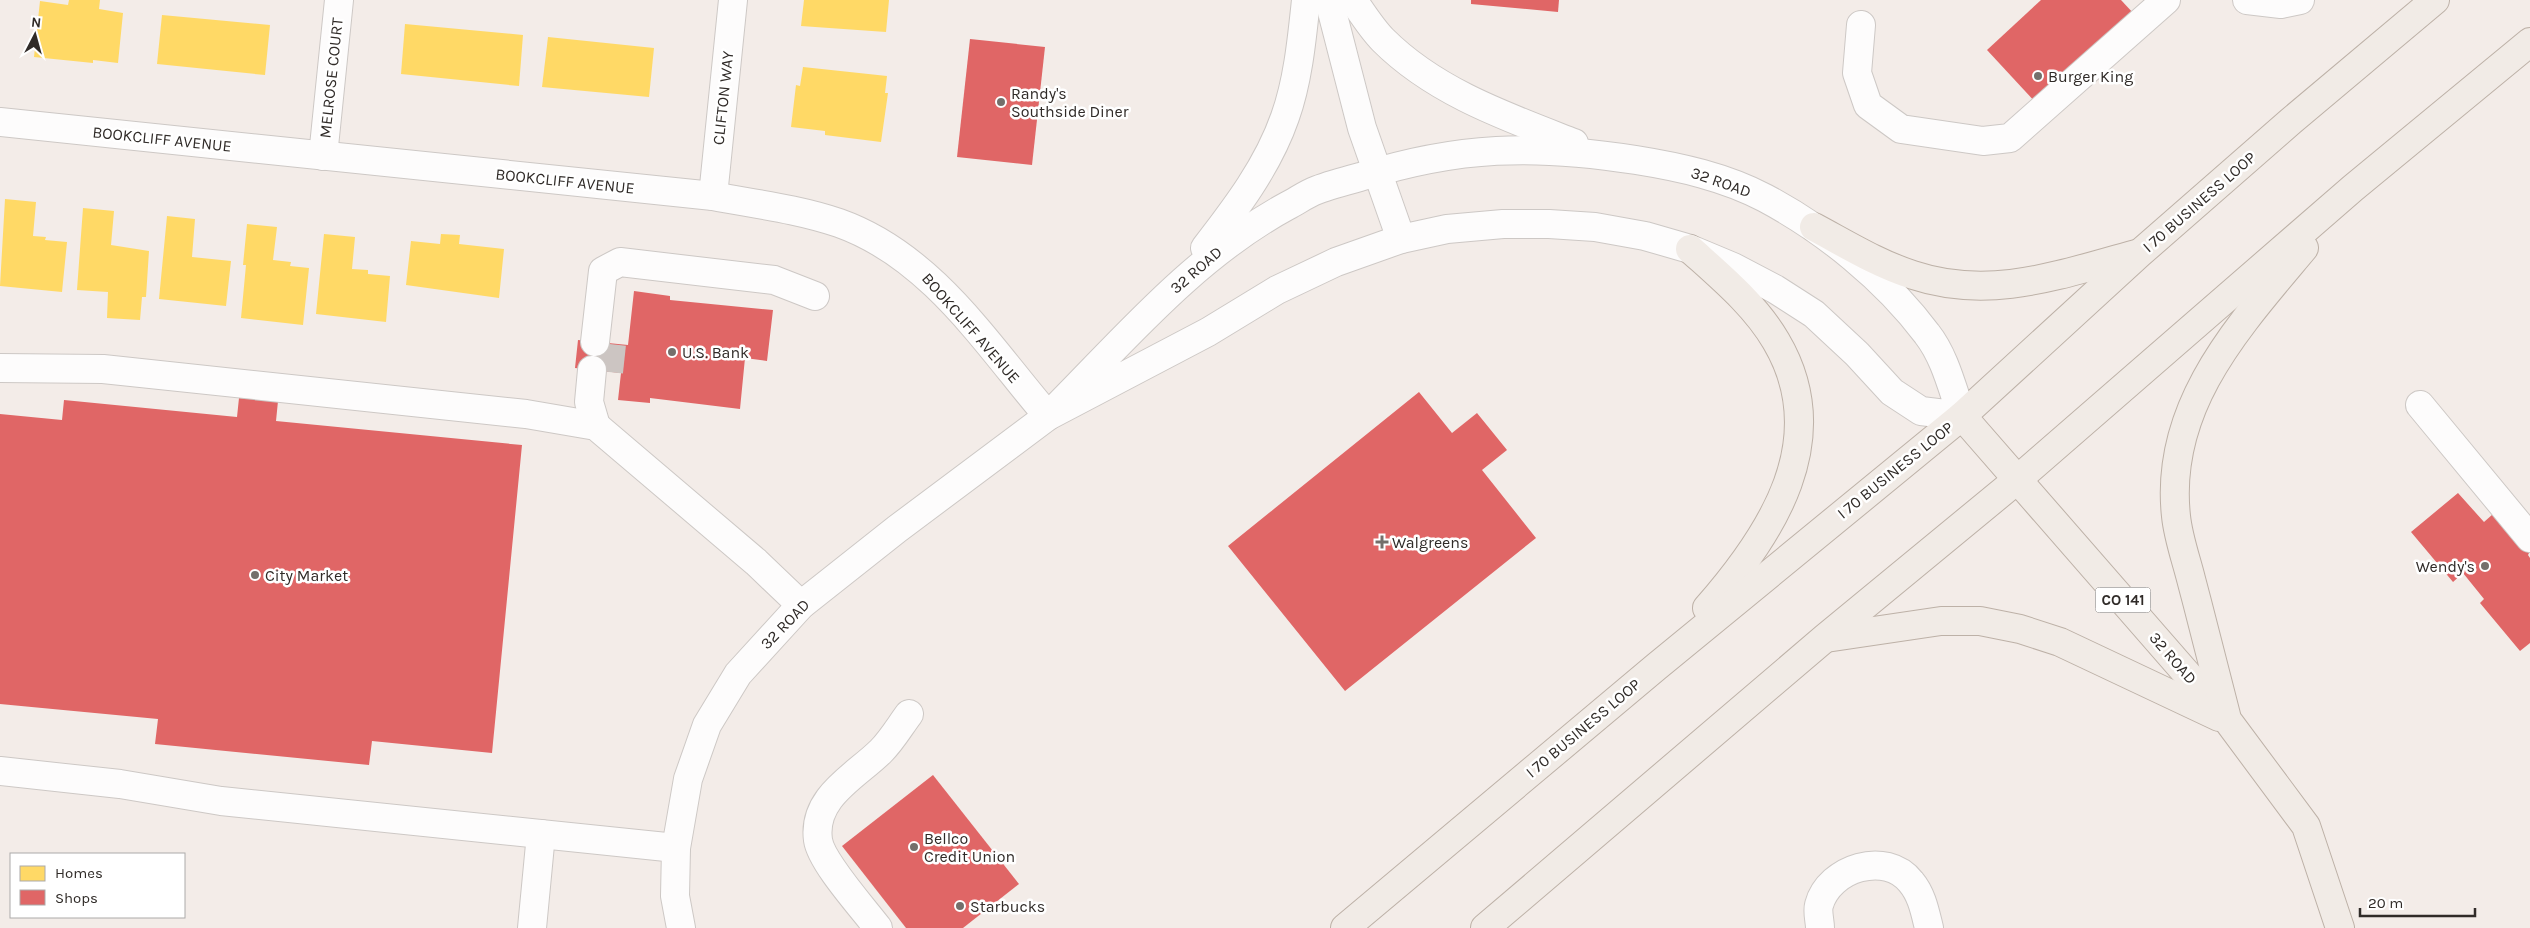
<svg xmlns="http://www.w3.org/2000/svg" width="2530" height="928" viewBox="0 0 2530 928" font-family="Karla,sans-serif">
	<rect width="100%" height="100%" fill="#f3ece8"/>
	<g fill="#ffd966">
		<path d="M 69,0 L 100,0 L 99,9 L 123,13 L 118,63 L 93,60 L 93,63 L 34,57 L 40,1 L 68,5 Z"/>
		<path d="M 804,0 L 889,0 L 886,32 L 801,26 Z"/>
		<path d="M 162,15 L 270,25 L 265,75 L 157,64 Z"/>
		<path d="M 405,24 L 523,35 L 519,86 L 401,74 Z"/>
		<path d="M 548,37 L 654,48 L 649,97 L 542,87 Z"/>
		<path d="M 803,67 L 887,76 L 885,93 L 888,93 L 881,142 L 825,135 L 825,131 L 791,127 L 796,85 L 800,86 Z"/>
		<path d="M 5,199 L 36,202 L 33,236 L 46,237 L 45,240 L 67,242 L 62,292 L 0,286 Z"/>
		<path d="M 83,208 L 114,211 L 111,245 L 149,251 L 146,297 L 142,297 L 140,320 L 107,318 L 108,292 L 77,290 Z"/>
		<path d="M 167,216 L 195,219 L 192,257 L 231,261 L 226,306 L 159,299 Z"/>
		<path d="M 247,224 L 277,227 L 273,260 L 291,262 L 290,266 L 309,268 L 303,325 L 241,318 L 246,265 L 243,265 Z"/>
		<path d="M 324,234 L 355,237 L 352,269 L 368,270 L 368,274 L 390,276 L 386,322 L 316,314 Z"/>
		<path d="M 441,234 L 460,235 L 459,244 L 504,249 L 499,298 L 406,285 L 411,241 L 440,244 Z"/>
	</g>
	<g fill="#e06666">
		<path d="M 1471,0 L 1559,0 L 1558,12 L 1471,4 Z"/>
		<path d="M 2041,0 L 2121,0 L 2134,14 L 2036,103 L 1987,50 Z"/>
		<path d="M 970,39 L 1045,47 L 1032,165 L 957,157 Z"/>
		<path d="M 634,291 L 670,296 L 670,300 L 773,310 L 767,361 L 745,358 L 740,409 L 650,398 L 650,403 L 618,400 L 621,373 L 575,368 L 578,340 L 628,345 Z"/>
		<path d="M 1419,392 L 1452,433 L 1477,413 L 1507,450 L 1482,470 L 1536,538 L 1345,691 L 1228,546 Z"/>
		<path d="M 239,398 L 278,401 L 276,421 L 522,445 L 492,753 L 372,741 L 369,765 L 155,744 L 158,719 L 0,704 L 0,414 L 62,420 L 64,400 L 237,417 Z"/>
		<path d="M 2458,493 L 2484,522 L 2493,514 L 2530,551 L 2528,555 L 2530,558 L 2530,643 L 2520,651 L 2480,603 L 2484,599 L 2463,573 L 2453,582 L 2411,532 Z"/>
		<path d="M 933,775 L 1019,884 L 963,928 L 906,928 L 842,846 Z"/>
	</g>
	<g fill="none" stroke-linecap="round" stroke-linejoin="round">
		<path stroke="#ccc5c2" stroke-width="28" stroke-dasharray="28 14" stroke-linecap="butt" d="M 609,372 L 612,344"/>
		<defs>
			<g id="minor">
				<path d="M 1329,0 L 1362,128 L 1401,239"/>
				<path d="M 1353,0 C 1362,13 1372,29 1383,40 C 1435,92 1507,117 1574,143"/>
				<path d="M 2247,0 L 2281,4 L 2300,0"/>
				<path d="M 1861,25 L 1857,73 L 1868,105 L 1901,129 L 1983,141 L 2010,138 L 2166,0"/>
				<path d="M 0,122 L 713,196 C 755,204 798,209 839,223 C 932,256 987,345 1048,416"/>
				<path d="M 323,156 L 339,0"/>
				<path d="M 713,196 L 733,0"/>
				<path d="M 1205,248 C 1236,208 1268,166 1285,117 C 1298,81 1302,38 1306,0"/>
				<path d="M 595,342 L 603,271 L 620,262 L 774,280 L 815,296"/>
				<path d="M 0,368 L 103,369 L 526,414 L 596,426 L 756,562 L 801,605"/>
				<path d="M 592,370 L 589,402 L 596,426"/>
				<path d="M 2420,405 L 2530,538"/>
				<path d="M 0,771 L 120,784 L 221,801 L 676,848"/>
				<path d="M 532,928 L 541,834"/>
				<path d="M 681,928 L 675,896 L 676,848 L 688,779 L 707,725 L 738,674 L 801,605 L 897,529 L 1048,416 L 1208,332 L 1277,290 L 1336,262 L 1401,239 L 1447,229 L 1503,224 L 1549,224 L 1595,227 L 1645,236 L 1690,249 L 1733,267 L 1775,289 L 1814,314 L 1857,354 L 1892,392 L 1921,411 L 1962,416 C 1952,388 1945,357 1927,334 C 1886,279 1825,230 1765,198 C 1725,177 1680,167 1636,160 C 1534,144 1458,146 1360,177 C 1345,181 1330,185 1317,190 C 1306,194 1297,201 1287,206 C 1193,257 1123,341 1048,416"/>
				<path d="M 878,928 C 863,908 821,862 818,840 C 812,797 856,776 881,751 C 892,740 900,726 909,714"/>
				<path d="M 1820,928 C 1820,921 1817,912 1819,905 C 1829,868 1886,850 1911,882 C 1922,895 1925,912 1929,928"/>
			</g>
			<g id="major">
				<path d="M 1814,227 C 1846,244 1878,264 1913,275 C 1991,301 2061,274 2136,254"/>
				<path d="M 1690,249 C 1721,277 1755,305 1776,341 C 1834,439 1772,534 1707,608"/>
				<path d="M 1962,416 L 2228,721 L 2306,826 L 2340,928"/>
				<path d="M 1826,638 L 1941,621 L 1980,621 L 2020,629 L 2060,642 L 2219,717"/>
				<path d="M 2226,715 C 2214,669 2203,624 2191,579 C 2186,559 2178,537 2176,516 C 2164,406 2238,327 2304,248"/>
				<path d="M 1345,928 L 1656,667 L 1962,416 L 2140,253 L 2291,121 L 2435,0"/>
				<path d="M 1485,928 L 1825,638 L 2018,479 L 2353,188 L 2530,42"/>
			</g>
		</defs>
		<use href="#minor" stroke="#cdc8c5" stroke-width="30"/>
		<use href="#major" stroke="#bdb1a7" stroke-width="30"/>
		<use href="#minor" stroke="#fdfcfc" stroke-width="28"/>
		<use href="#major" stroke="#f1ebe6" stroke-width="28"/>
	</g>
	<g fill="#746f6b" stroke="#fff" stroke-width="2">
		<circle cx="2038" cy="76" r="5"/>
		<circle cx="1001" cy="102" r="5"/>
		<circle cx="672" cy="352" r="5"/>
		<path d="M1379.5 534.5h5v5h5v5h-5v5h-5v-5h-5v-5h5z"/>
		<circle cx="2485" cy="566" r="5"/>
		<circle cx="255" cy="575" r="5"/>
		<circle cx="914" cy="847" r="5"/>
		<circle cx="960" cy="906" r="5"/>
	</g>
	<g text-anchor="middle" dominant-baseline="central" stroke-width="5" stroke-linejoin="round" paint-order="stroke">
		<rect fill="#fff" stroke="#6e6b68" stroke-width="1" x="2095.5" y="587.5" width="55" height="25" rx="4"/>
		<g font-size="15" font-weight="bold" fill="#302b28">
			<text x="2123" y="600">CO 141</text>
		</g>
		<g font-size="16" fill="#302b28" stroke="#fff" text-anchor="start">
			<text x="2048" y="76">Burger King</text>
			<text x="1011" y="93">Randy's<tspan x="1011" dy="18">Southside Diner</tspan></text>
			<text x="682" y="352">U.S. Bank</text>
			<text x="1392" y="542">Walgreens</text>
			<text x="2475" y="566" text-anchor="end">Wendy's</text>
			<text x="265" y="575">City Market</text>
			<text x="924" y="838">Bellco<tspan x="924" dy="18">Credit Union</tspan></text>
			<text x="970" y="906">Starbucks</text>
		</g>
		<g font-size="16" fill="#302b28" stroke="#fff">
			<text transform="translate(331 78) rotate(-84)">MELROSE COURT</text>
			<text transform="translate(723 98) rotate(-84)">CLIFTON WAY</text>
			<text transform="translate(162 139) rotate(6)">BOOKCLIFF AVENUE</text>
			<text transform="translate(565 181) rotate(6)">BOOKCLIFF AVENUE</text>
			<text transform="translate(1721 182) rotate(19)">32 ROAD</text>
			<text transform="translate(2199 202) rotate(-41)">I 70 BUSINESS LOOP</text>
			<text transform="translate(1196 270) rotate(-41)">32 ROAD</text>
			<text transform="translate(971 328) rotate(49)">BOOKCLIFF AVENUE</text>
			<text transform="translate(1895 470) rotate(-39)">I 70 BUSINESS LOOP</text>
			<text transform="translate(785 624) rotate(-46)">32 ROAD</text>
			<text transform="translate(2173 658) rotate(49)">32 ROAD</text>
			<text transform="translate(1583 728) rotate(-40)">I 70 BUSINESS LOOP</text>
		</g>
	</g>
	<rect x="10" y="853" width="175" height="65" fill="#ffffff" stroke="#acaaa9"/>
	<rect x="20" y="866" width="25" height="15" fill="#ffd966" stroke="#acaaa9"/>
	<text x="55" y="878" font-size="15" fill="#302b28">Homes</text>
	<rect x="20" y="890" width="25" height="15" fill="#e06666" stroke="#acaaa9"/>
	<text x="55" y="903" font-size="15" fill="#302b28">Shops</text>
	<g transform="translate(35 35) rotate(6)" stroke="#ffffff" stroke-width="4" paint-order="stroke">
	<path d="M0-4L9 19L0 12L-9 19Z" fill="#302b28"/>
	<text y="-8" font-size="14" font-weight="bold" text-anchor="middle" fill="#302b28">N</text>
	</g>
	<path d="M2360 908v8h115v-8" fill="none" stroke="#302b28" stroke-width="2.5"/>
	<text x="2368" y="908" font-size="15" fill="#302b28" stroke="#ffffff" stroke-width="4" paint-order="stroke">20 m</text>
</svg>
